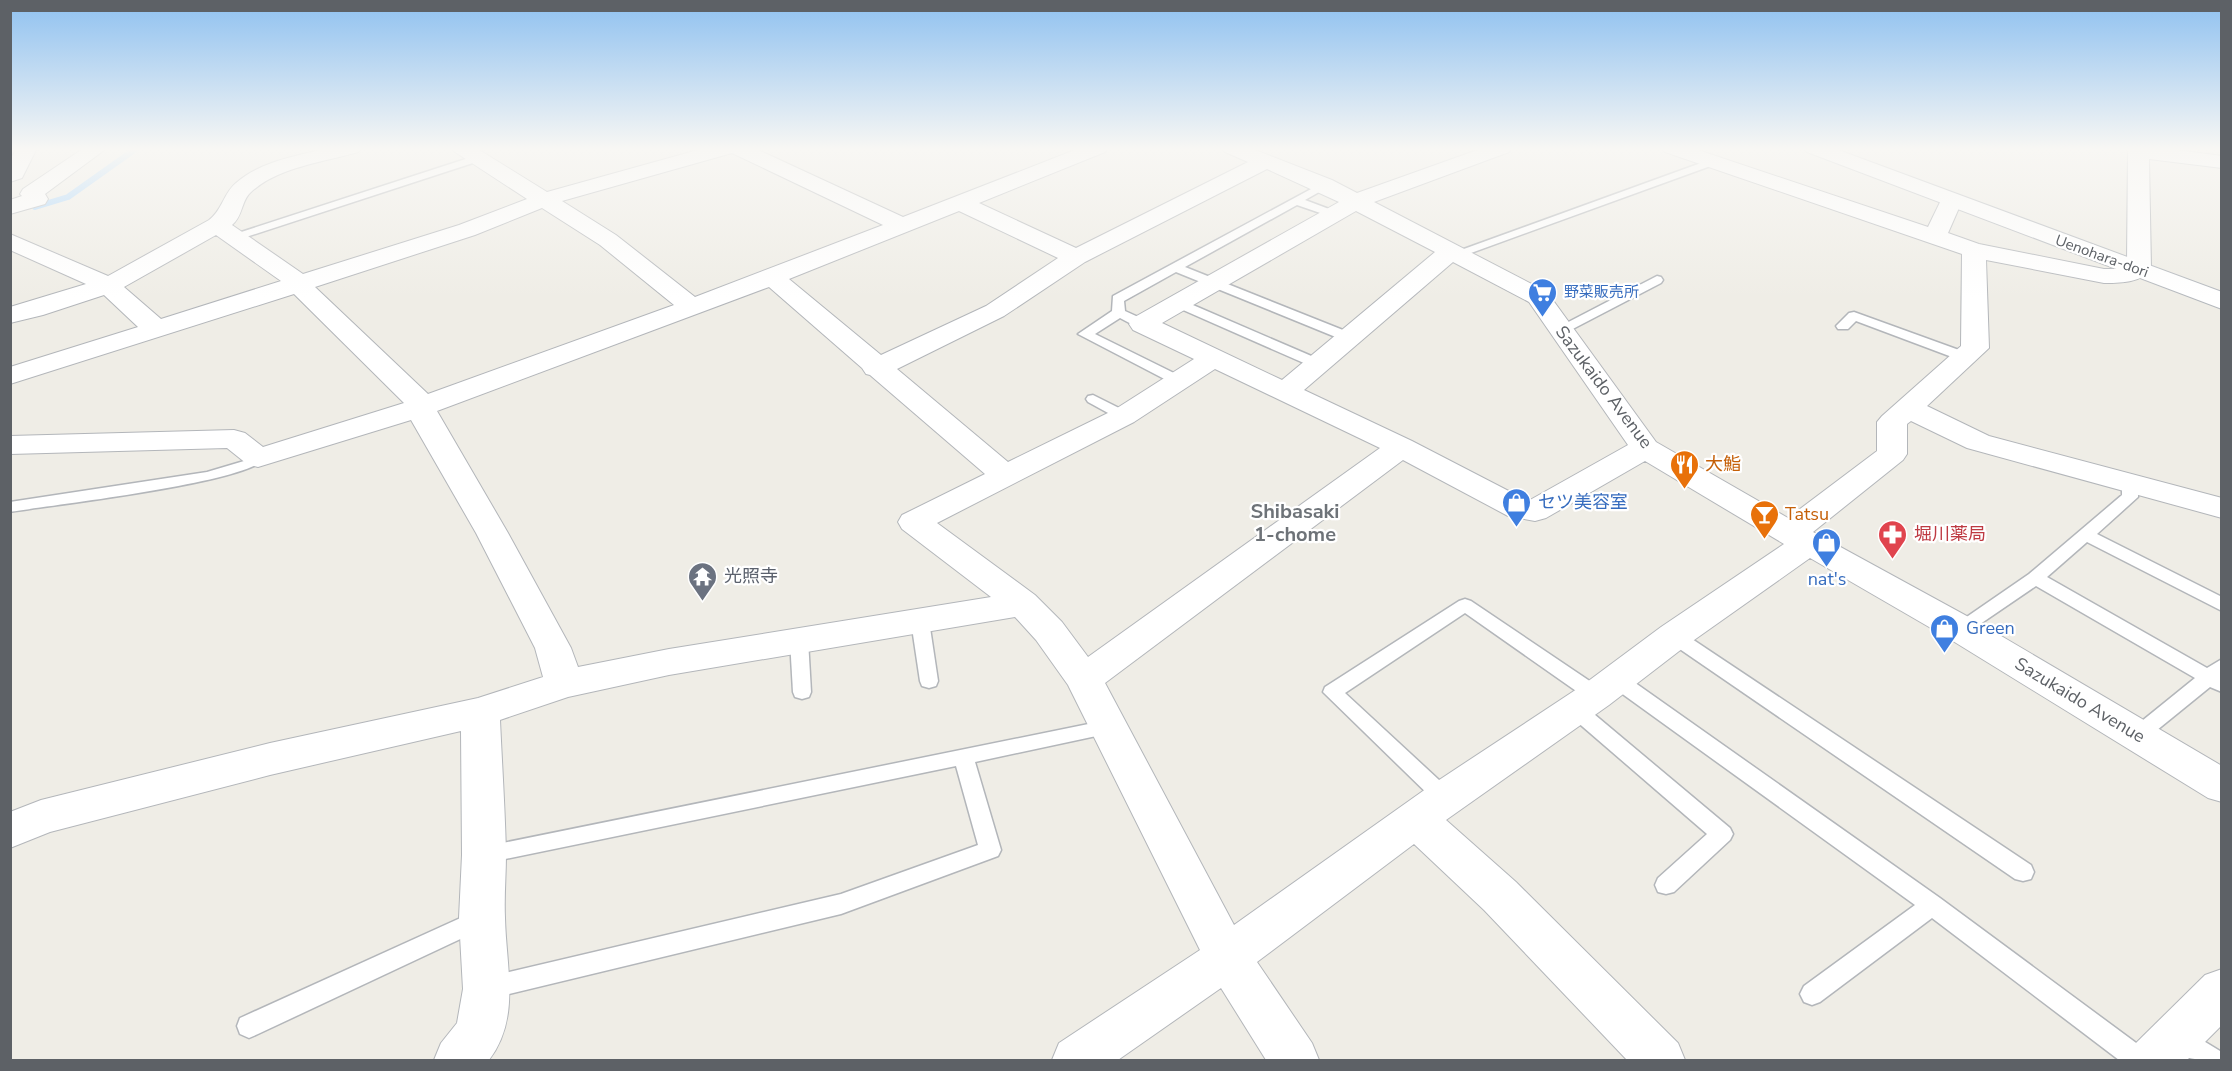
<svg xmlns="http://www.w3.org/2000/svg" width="2232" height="1071" viewBox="0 0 2232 1071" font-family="'Nunito Sans','Noto Sans JP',sans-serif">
	<rect width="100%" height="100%" fill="#efede6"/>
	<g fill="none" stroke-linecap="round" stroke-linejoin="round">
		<path stroke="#a9d5fc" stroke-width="6" d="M 35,207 L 68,197 L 137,148"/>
		<defs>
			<g id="lane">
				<path d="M 478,155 L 482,156 L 482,160 L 240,239 L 236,241 L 230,237 L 232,235 Z"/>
				<path d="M 1712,159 L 1716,160 L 1716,164 L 1460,257 L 1456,258 L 1450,254 Z"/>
				<path d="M 1324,182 L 1329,185 L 1328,187 L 1305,200 L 1337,212 L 1337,216 L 1329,216 L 1297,205 L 1185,267 L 1353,334 L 1355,337 L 1353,340 L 1343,340 L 1176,272 L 1124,301 L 1125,311 L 1147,321 L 1149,324 L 1147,327 L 1137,327 L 1120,318 L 1095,334 L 1184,378 L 1186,381 L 1184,384 L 1174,384 L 1078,334 L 1112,311 L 1113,296 Z"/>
				<path d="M 1657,276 L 1661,277 L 1663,280 L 1661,283 L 1565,333 L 1560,334 L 1553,330 Z"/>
				<path d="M 1179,299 L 1323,361 L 1325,364 L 1323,367 L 1313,367 L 1174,306 L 1173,303 Z"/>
				<path d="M 1854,312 L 1970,354 L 1972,357 L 1970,360 L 1960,360 L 1856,321 L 1848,329 L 1838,329 L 1836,326 L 1849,313 Z"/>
				<path d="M 1093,395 L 1129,413 L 1131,416 L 1129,419 L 1119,419 L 1088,402 L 1086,399 L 1088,396 Z"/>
				<path d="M 258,453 L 266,458 C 247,483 52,505 10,512 L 10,502 L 207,472 L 244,461 Z"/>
				<path d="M 2130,478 L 2138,483 L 2138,497 L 2097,534 L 2222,597 L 2222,611 L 2087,542 L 2047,577 L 2207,668 L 2222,659 L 2222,692 L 2210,687 L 2146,739 L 2139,742 L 2132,739 L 2129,734 L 2132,729 L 2195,678 L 2036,586 L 1967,633 L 1961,635 L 1955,633 L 1952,629 L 1955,625 L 2029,574 L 2122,495 L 2122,483 Z"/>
				<path d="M 1465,599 L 1471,601 L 1603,690 L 1606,695 L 1603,700 L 1596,702 L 1589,700 L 1465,613 L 1345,693 L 1452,792 L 1455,798 L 1452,804 L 1445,806 L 1438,804 L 1323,692 L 1325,687 L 1459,601 Z"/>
				<path d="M 920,615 L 926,617 L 929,621 L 938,681 L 936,686 L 929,688 L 922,686 L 920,681 L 911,621 L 914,617 Z"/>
				<path d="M 1674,630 L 1680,631 L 2031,865 L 2034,872 L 2031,879 L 2023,881 L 2015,879 L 1668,641 L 1665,636 L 1668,631 Z"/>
				<path d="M 799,634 L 805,635 L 808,640 L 811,692 L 809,697 L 802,699 L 795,697 L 793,692 L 790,640 L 793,635 Z"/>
				<path d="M 1617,673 L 1624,675 L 1940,898 L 2147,1051 L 2150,1060 L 2119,1060 L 1932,918 L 1820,1002 L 1812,1005 L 1804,1002 L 1800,994 L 1804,986 L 1915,905 L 1610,685 L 1608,680 L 1610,675 Z"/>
				<path d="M 1575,702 L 1582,704 L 1730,828 L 1733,834 L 1730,840 L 1674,892 L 1666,894 L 1658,892 L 1655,885 L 1658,878 L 1707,834 L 1568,714 L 1565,709 L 1568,704 Z"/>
				<path d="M 1108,720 L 1115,722 L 1118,727 L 1115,732 L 975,762 L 1001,850 L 998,856 L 841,914 L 488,999 L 480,996 L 476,988 L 480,980 L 488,977 L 841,894 L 978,845 L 956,766 L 486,863 L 478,860 L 475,854 L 478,848 Z"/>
				<path d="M 478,910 L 486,913 L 489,920 L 486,927 L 258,1034 L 249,1038 L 240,1034 L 237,1026 L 240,1018 Z"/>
				<path d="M 2179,1026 L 2220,1051 L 2222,1060 C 2199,1060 2177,1062 2167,1038 L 2170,1030 Z"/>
			</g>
			<g id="street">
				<path d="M 17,148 L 37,148 L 22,178 L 10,182 L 10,160 Z"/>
				<path d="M 84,148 L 107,148 L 45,194 L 48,199 L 45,204 L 10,214 L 10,200 L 22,196 L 20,194 L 23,189 Z"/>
				<path d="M 328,148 L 361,148 L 358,152 C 324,162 277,167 250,193 C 241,202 243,216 232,225 L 303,274 L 459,225 L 527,199 L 455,152 L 452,148 L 476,148 L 547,192 L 705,148 L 754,148 L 903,217 L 1080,148 L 1108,148 L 1105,152 L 979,203 L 1076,248 L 1248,162 L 1225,152 L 1222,148 L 1250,148 L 1332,180 L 1357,193 L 1483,148 L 1512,148 L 1509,152 L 1374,202 L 1547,292 L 1656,442 L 1788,518 L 1877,451 L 1877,422 L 1882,416 L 1961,346 L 1962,254 L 1665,152 L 1662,148 L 1692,148 L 1928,227 L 1943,196 L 1951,194 L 1959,196 L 1962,201 L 1948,233 L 1979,244 L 2104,269 L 2118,269 L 2127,265 L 2128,148 L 2162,148 L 2222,156 L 2222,168 L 2149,159 L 2151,269 C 2142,283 2119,283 2104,283 L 1986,260 L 1989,348 L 1927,406 L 1989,436 L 2222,498 L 2222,518 L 1967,448 L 1911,421 L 1907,424 L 1907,454 L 1903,460 L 1813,532 L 1974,620 L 2222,766 L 2222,802 L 2208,798 L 1948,638 L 1810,558 L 1687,645 L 1609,705 L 1446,820 L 1516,882 L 1678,1043 L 1685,1060 L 1627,1060 L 1484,910 L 1414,844 L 1257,962 L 1312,1043 L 1319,1060 L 1266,1060 L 1221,988 L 1118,1060 L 1052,1060 L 1059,1043 L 1200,950 L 1068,685 L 1036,640 L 1015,617 L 669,675 L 568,697 L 500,720 C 502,765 505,809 506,854 C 506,875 504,897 505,918 C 506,967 521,1018 489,1060 L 434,1060 L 441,1043 L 457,1023 L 463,989 L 459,918 L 462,855 L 461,731 L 270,775 L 50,832 L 10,848 L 10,812 L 41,800 L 270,743 L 478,698 L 543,677 L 535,648 L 476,533 L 411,420 L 258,467 L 247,464 L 227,448 L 10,454 L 10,436 L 234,430 L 245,433 L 263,447 L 404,403 L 294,294 L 10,384 L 10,367 L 138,327 L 104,295 L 43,315 L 10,323 L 10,307 L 86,284 L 10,250 L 10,234 L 108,276 L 209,220 C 223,209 223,194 236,183 C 261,161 297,156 328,148 ZM 732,153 L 883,225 L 695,297 L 616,235 L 562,201 ZM 1267,169 L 1339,202 L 1133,318 L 1129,324 L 1133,330 L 1194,359 L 1114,410 L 1008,462 L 897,369 L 1004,316 L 1085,262 ZM 542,208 L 600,245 L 674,305 L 428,394 L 315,287 L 475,235 ZM 959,211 L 1058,258 L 986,306 L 881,355 L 789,279 ZM 1356,211 L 1435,252 L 1282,380 L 1162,323 ZM 216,235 L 281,281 L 161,319 L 124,287 ZM 1453,262 L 1529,302 L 1628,445 L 1530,500 L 1526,500 L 1412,441 L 1304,390 ZM 769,287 L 862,368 L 866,374 L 870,375 L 985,474 L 902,515 L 898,522 L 902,529 L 991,597 L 669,649 L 578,667 L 571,648 L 508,533 L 437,411 ZM 1215,369 L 1380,448 L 1088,657 L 1062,622 L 1035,595 L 937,523 L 1134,422 ZM 1403,460 L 1508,516 L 1535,521 L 1546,518 L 1645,461 L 1784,544 L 1661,627 L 1583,685 L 1430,786 L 1234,925 L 1105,683 Z"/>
				<path d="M 2222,969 L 2222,1025 L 2187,1060 L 2129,1060 L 2136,1043 L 2205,975 Z"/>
			</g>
			<path id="secondary" d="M 1804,148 L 1833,148 L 2222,292 L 2222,309 L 1807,152 Z"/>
		</defs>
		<use href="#lane" stroke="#b3b6ba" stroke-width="3"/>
		<use href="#street" stroke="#b3b6ba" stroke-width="2"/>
		<use href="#secondary" stroke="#b4b8bd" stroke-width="2"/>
		<use href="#lane" fill="#fff" fill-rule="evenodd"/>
		<use href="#street" fill="#fff" fill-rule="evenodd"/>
		<use href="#secondary" fill="#fff" fill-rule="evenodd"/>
	</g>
	<linearGradient id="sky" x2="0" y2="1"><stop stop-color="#8fc1f0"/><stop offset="0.5" stop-color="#f8f7f4"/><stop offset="1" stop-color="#f8f7f4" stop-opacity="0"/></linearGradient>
	<rect width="2232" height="298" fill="url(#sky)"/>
	<defs>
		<symbol id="supermarket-pin" viewBox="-11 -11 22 30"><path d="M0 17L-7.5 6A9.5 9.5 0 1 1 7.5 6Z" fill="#3f7fe0" stroke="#fff"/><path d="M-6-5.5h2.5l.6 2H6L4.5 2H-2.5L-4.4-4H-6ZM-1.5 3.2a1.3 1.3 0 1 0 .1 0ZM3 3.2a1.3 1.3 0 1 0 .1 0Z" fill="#fff"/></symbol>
		<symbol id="restaurant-pin" viewBox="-11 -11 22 30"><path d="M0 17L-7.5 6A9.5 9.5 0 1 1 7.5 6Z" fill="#e8710a" stroke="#fff"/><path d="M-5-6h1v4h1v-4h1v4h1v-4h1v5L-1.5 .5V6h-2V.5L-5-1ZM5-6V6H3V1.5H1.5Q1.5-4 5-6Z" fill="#fff"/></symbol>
		<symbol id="shop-pin" viewBox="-11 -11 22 30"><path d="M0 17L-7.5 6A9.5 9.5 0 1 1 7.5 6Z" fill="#3f7fe0" stroke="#fff"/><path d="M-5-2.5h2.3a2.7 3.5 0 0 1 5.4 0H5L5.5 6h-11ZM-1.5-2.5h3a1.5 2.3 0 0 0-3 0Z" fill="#fff"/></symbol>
		<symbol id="bar-pin" viewBox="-11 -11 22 30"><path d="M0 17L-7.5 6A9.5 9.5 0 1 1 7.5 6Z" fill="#e8710a" stroke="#fff"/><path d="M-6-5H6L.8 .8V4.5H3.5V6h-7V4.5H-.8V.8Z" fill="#fff"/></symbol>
		<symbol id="pharmacy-pin" viewBox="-11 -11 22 30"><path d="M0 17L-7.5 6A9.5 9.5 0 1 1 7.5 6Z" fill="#e0444e" stroke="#fff"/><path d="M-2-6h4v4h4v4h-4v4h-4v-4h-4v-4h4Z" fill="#fff"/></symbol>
		<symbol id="temple-pin" viewBox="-11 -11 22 30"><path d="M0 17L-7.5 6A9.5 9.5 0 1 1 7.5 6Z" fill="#6b7280" stroke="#fff"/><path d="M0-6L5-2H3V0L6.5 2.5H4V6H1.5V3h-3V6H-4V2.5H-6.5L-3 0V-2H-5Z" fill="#fff"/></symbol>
	</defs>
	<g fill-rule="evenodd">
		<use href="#supermarket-pin" x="1526" y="276" width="33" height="45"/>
		<use href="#restaurant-pin" x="1668" y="448" width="33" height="45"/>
		<use href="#shop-pin" x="1500" y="486" width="33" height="45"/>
		<use href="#bar-pin" x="1748" y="498" width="33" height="45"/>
		<use href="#pharmacy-pin" x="1876" y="518" width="33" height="45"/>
		<use href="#shop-pin" x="1810" y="526" width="33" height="45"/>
		<use href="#temple-pin" x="686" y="560" width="33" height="45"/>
		<use href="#shop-pin" x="1928" y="612" width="33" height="45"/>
	</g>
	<g text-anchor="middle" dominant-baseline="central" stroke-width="4.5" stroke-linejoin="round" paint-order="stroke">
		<g font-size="15" fill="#5d6166" stroke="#fff">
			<text transform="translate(2102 256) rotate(20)">Uenohara-dori</text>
		</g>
		<g font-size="15" fill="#366cbe" stroke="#fff" text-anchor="start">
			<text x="1564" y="292">野菜販売所</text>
		</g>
		<g font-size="18" fill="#5d6166" stroke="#fff">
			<text transform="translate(1604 387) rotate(53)">Sazukaido Avenue</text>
			<text transform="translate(2080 700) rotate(31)">Sazukaido Avenue</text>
		</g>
		<g font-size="18" fill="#c56008" stroke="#fff" text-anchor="start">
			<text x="1705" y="464">大鮨</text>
			<text x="1785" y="514">Tatsu</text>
		</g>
		<g font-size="18" fill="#366cbe" stroke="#fff" text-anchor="start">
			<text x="1538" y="502">セツ美容室</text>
			<text x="1827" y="579" text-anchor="middle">nat's</text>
			<text x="1966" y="628">Green</text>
		</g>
		<g font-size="18" fill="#be3a42" stroke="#fff" text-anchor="start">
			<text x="1914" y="534">堀川薬局</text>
		</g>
		<g font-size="18" fill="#5b616d" stroke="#fff" text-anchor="start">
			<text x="724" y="576">光照寺</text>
		</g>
		<g font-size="20" font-weight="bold" fill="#6e7378" stroke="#fff">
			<text x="1295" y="511">Shibasaki<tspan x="1295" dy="23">1-chome</tspan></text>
		</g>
	</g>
	<rect width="2232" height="1071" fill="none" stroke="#5d6166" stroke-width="24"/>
</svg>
